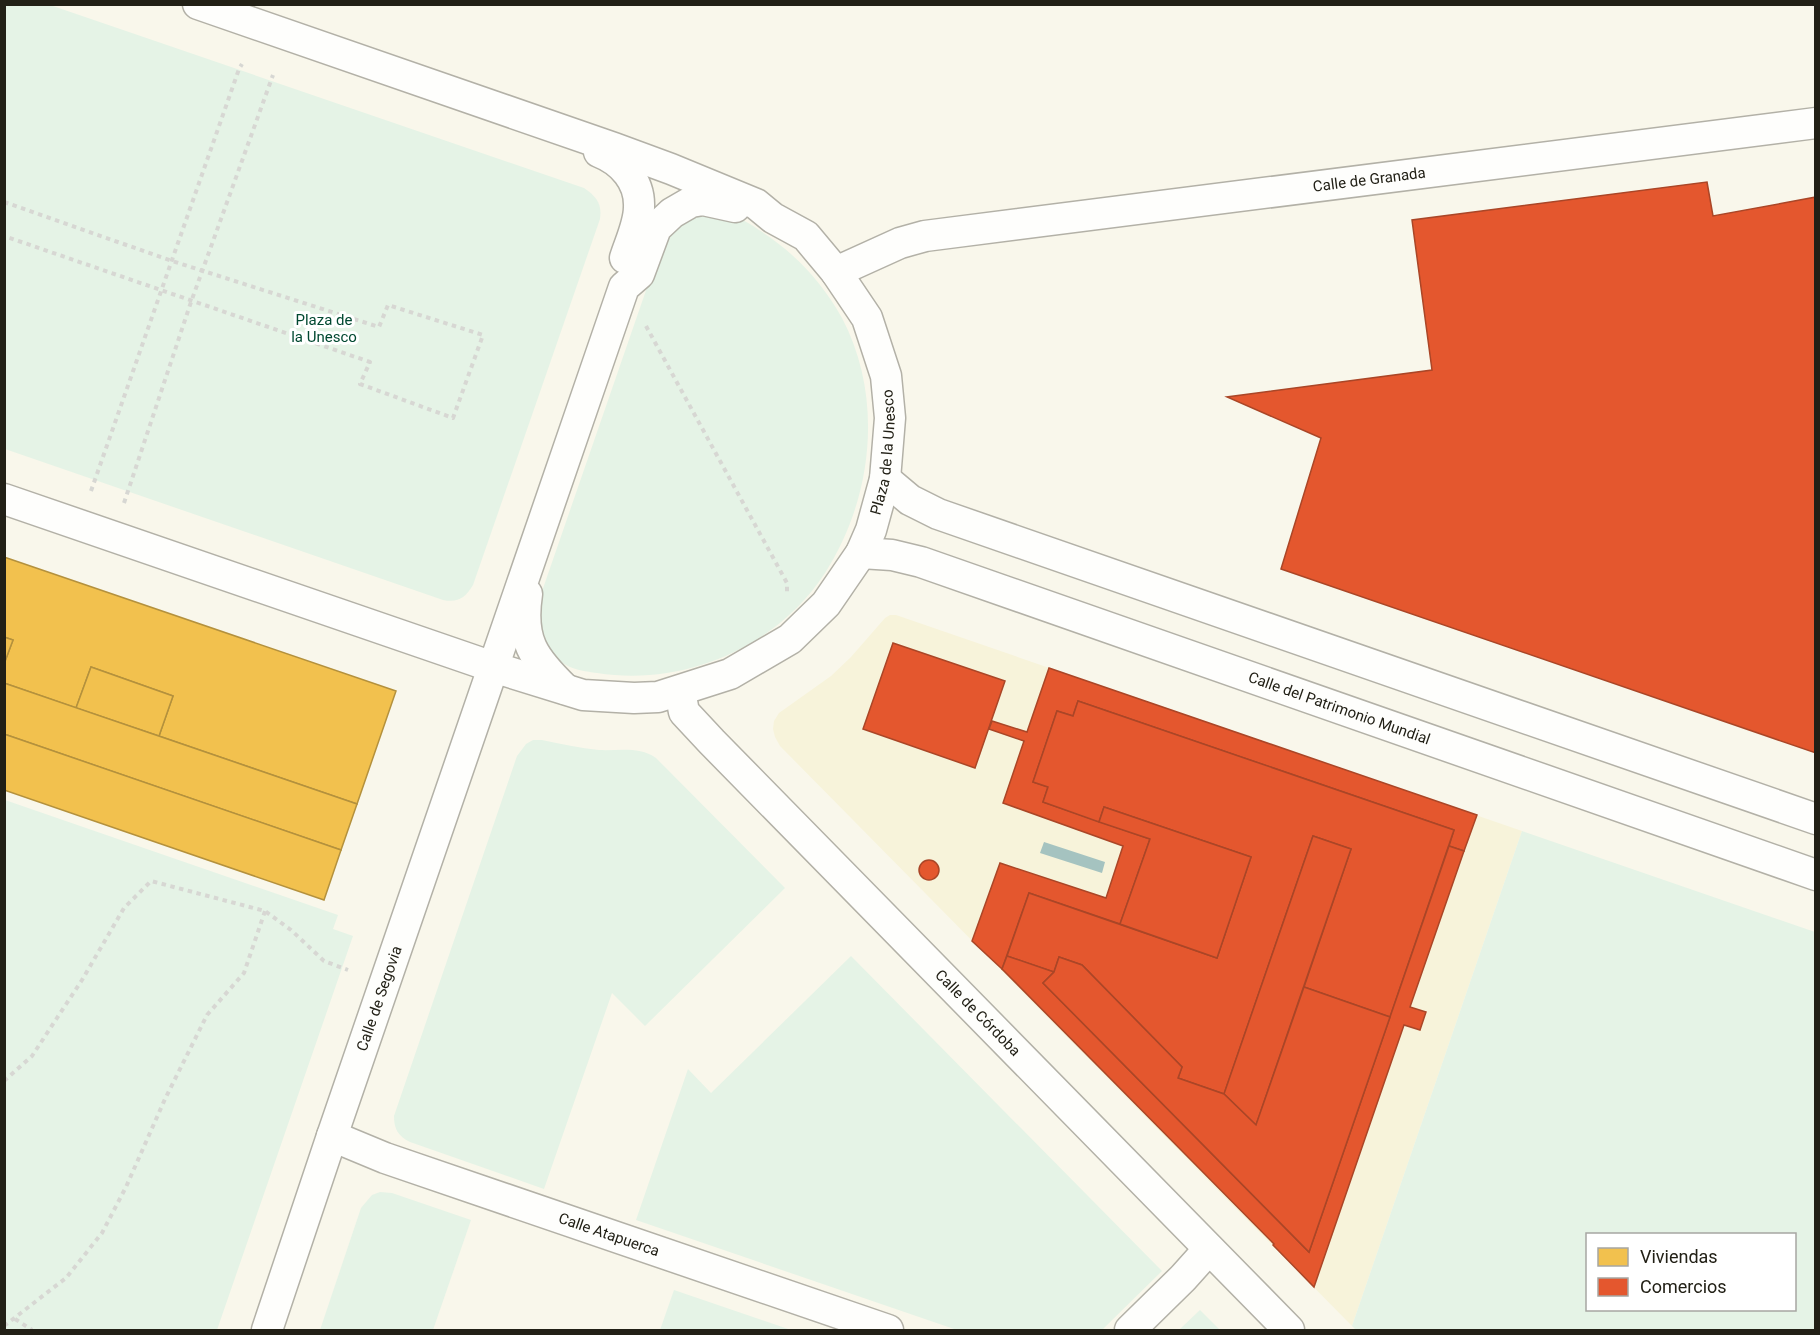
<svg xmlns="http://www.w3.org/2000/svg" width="1820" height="1335" viewBox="0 0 1820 1335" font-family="Roboto,sans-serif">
	<rect width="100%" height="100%" fill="#f9f7eb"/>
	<path fill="#f7f3da" d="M 890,615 L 896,615 L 1522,831 L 1352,1326 L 780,746 L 775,737 L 773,729 L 774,721 L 779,713 L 831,676 L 851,657 L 885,618 Z"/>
	<g fill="#e5f3e6" fill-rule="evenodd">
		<path d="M 5,4 L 50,5 L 584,188 C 597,197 602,204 600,219 L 473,585 C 465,598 458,603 443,600 L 5,449 Z"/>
		<path d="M 699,213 C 711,214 724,214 735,217 C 744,220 752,225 759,230 C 794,252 822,282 842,318 C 884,398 873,498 825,573 C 777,647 684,687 597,673 C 574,670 562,667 547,647 C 545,644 541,640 540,636 C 537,626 539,611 539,600 L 661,247 L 669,233 Z"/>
		<path d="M 533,740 L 542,740 C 561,744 580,748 599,750 C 619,751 639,746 656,758 L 785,888 L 645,1026 L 612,993 L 544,1189 L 410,1142 C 398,1136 394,1129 394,1116 L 517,756 L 526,744 Z"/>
		<path d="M 5,800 L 338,915 L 333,929 L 353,936 L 217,1330 L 5,1330 Z"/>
		<path d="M 1522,831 L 1815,932 L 1815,1330 L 1356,1330 L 1352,1326 ZM 1588,1234 L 1794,1234 L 1794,1310 L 1588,1310 Z"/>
		<path d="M 851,956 L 1162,1271 L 1102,1330 L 957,1330 L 636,1220 L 688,1069 L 711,1093 Z"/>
		<path d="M 380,1192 L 392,1193 L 471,1220 L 433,1330 L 320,1330 L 361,1208 L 372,1195 Z"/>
		<path d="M 674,1290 L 791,1330 L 660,1330 Z"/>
		<path d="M 1200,1310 L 1220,1330 L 1179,1330 Z"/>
	</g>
	<path fill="#a5c3c0" d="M 1044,842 L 1105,862 L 1102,873 L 1040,853 Z"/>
	<g fill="#f2c14e" stroke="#b4913d" stroke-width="1.5">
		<path d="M 4,557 L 396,691 L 357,804 L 159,736 L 173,696 L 91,667 L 76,708 L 4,683 L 4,664 L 13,640 L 4,637 Z"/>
		<path d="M 4,637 L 13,640 L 4,664 Z"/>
		<path d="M 91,667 L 173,696 L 159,736 L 76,708 Z"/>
		<path d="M 4,683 L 357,804 L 341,850 L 4,734 Z"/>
		<path d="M 4,734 L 341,850 L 324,900 L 4,790 Z"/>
	</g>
	<g fill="#e4572e" stroke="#aa4627" stroke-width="1.5">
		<path d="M 1707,182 L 1713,216 L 1816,197 L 1816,753 L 1281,569 L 1321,438 L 1227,397 L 1432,370 L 1412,220 Z"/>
		<path d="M 893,643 L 1005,681 L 975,768 L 863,729 Z"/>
		<path d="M 1049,668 L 1477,815 L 1464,851 L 1449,846 L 1454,830 L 1078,701 L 1073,716 L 1057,711 L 1033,782 L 1048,787 L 1043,802 L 1150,839 L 1120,924 L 1029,893 L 1002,969 L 972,941 L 1000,863 L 1106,898 L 1123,846 L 1003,803 L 1024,741 L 989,729 L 992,721 L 1027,732 Z"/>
		<path d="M 1078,701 L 1454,830 L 1390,1017 L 1304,987 L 1351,849 L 1313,836 L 1224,1094 L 1178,1078 L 1182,1067 L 1082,965 L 1059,957 L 1054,972 L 1007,956 L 1029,893 L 1217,958 L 1251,857 L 1104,807 L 1099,822 L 1043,802 L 1048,787 L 1033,782 L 1057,711 L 1073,716 Z"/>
		<path d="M 1104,807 L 1251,857 L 1217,958 L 1120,924 L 1150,839 L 1099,822 Z"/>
		<path d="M 1313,836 L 1351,849 L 1256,1125 L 1224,1094 Z"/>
		<path d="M 1449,846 L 1464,851 L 1410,1007 L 1426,1012 L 1420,1030 L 1404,1025 L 1314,1287 L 1273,1245 L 1274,1244 L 1002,969 L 1007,956 L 1054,972 L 1043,983 L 1309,1252 Z"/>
		<circle cx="929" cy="870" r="10"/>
		<path d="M 1059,957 L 1082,965 L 1182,1067 L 1178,1078 L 1224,1094 L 1256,1125 L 1304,987 L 1390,1017 L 1309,1252 L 1043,983 L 1054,972 Z"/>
	</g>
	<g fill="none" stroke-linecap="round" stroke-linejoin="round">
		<defs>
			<g id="minor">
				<path d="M 599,152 C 622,161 640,181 639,207 C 639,224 630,242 625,258"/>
				<path id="s1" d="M 836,272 L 900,243 L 925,236 L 1816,123"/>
				<path d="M 885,479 L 910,500 L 938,514 L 1816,819"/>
				<path id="s2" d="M 4,499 L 493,667 L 583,695 L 634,698 L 658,697 L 730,674 L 790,639 L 826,604 L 861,553 L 871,530 L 885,479 L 890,418 L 886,376 L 867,318 L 836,272 L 806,236 L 773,218 L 756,204 L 671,169 L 614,148 L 198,4"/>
				<path id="s3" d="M 861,553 L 892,555 L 921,562 L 1816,875"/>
				<path d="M 527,594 C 520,640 533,658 565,689"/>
				<path id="s4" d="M 680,691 L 684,712 L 712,742 L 1289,1330"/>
				<path id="s5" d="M 332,1136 L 385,1158 L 888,1330"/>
				<path id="s6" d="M 267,1330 L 332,1136 L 624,287 L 639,274 L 656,228 L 672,213 L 691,202 L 703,200 L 735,207"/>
				<path d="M 1130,1330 L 1183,1278 L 1209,1249"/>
			</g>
		</defs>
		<use href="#minor" stroke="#b3b1a7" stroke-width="33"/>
		<g stroke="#d7d7d3" stroke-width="4" stroke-dasharray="4.5 4.5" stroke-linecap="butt">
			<path d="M 4,202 L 172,261 L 379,327 L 388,305 L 483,335 L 453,418 L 360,384 L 370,362 L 4,236"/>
			<path d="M 646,326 L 787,583 L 787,595"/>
			<path d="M 91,491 L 239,69 L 242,64"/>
			<path d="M 124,503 L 191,302 L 273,75"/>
			<path d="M 4,1081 L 32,1056 L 82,980 L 124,908 L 151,881 L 265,911 L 291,930 L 324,961 L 348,970"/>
			<path d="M 15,1319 L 32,1330"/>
			<path d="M 4,1326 L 66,1278 L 102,1233 L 126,1187 L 165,1099 L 207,1015 L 244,973 L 265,911"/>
		</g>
		<use href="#minor" stroke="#fefefc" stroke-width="30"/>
	</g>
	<g text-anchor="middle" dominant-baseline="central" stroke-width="6" stroke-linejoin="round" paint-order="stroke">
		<g font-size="15" fill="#222016" stroke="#fff">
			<text stroke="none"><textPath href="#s1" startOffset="544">Calle de Granada</textPath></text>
			<text stroke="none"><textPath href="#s2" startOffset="1048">Plaza de la Unesco</textPath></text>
			<text stroke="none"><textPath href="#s3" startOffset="504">Calle del Patrimonio Mundial</textPath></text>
			<text stroke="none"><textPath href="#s6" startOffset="350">Calle de Segovia</textPath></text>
			<text stroke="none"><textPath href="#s4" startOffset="442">Calle de Córdoba</textPath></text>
			<text stroke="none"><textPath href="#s5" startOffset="294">Calle Atapuerca</textPath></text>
		</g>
		<g font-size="15" fill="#004830" stroke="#fff">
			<text x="324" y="320">Plaza de<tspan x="324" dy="17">la Unesco</tspan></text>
		</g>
	</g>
	<rect width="1820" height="1335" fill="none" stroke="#222016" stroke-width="12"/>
	<rect x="1586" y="1233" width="210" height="78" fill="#ffffff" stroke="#a7a6a2" stroke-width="1.5"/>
	<rect x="1598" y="1248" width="30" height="18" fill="#f2c14e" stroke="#a7a6a2" stroke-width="1.5"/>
	<text x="1640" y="1263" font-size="18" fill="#222016">Viviendas</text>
	<rect x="1598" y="1278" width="30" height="18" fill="#e4572e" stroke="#a7a6a2" stroke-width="1.5"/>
	<text x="1640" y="1293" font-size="18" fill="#222016">Comercios</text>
</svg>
